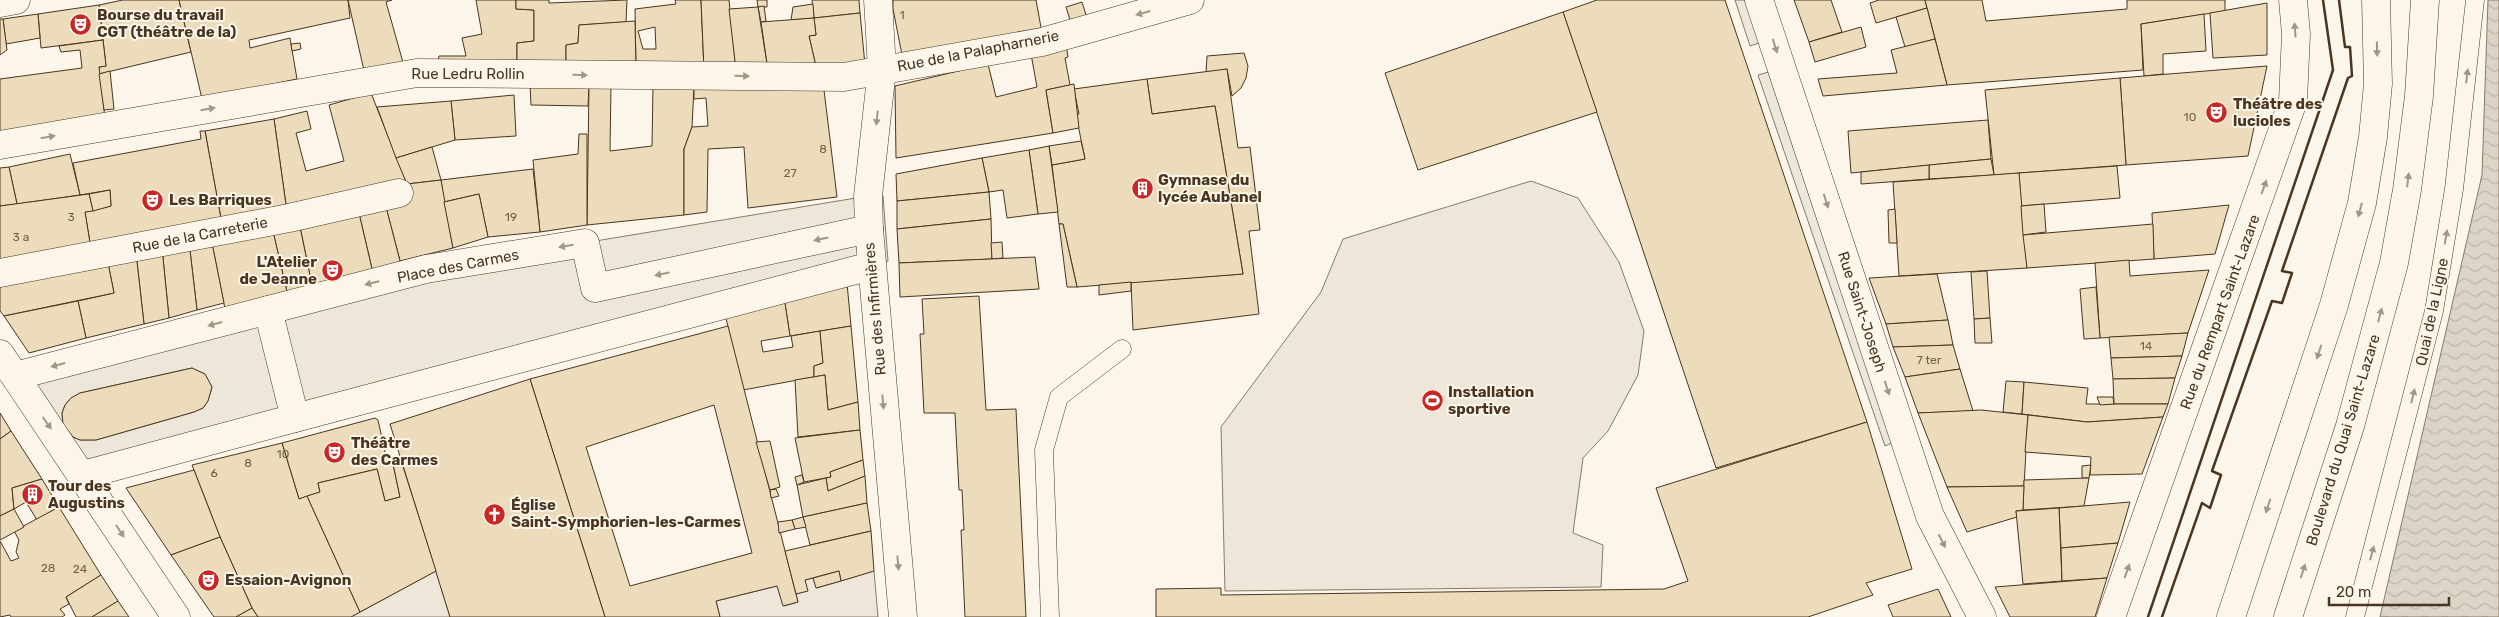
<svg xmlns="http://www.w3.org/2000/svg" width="2499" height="617" viewBox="0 0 2499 617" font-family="Rubik,sans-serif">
	<defs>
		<pattern id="water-waves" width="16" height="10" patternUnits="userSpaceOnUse" patternTransform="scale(1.25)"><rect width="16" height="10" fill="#dcd4c6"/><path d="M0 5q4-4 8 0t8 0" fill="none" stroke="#beb7aa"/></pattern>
	</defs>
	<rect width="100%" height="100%" fill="#fbf6e9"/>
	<g fill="#ede6d9" stroke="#887966">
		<path d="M 1531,181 L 1578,198 L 1619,262 L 1644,331 L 1638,375 L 1608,431 L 1583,458 L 1573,533 L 1603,545 L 1601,587 L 1225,591 L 1221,427 L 1321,292 L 1343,239 Z"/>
		<path d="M 436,571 L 450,617 L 351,617 Z"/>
		<path d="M 874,571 L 878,617 L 720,617 L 716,601 L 777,586 L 784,606 L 798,602 L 796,594 L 807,591 L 805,580 L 813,578 L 817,588 Z"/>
	</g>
	<g fill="#ede7d9" stroke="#887966" fill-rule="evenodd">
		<path d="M 1735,0 L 1749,0 L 1762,42 L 1750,46 Z"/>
		<path d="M 1772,71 L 1898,440 L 1885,446 L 1758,75 Z"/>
		<path d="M 868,196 L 883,196 L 888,261 L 83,475 L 15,376 L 426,269 ZM 192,368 L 205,374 L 212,387 L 208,401 L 203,408 L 194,412 L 96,440 L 80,440 L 73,437 L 63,424 L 62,413 L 65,405 L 71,398 L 80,393 Z"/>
	</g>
	<path fill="url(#water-waves)" stroke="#887966" d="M 2488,0 L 2499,0 L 2499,617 L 2380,617 L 2482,175 Z"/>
	<g fill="#ecdcbc" stroke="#4a3520" fill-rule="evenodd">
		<path d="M 123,0 L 179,0 L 191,52 L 99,74 L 99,67 L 106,66 L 99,5 Z"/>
		<path d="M 179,0 L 348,0 L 350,18 L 249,40 L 250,48 L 290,38 L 297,79 L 202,99 Z"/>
		<path d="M 348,0 L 392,0 L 386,2 L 404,66 L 365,75 Z"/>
		<path d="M 476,0 L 516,0 L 516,9 L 534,10 L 534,41 L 517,43 L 517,66 L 437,67 L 439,56 L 466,56 L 462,38 L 482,34 Z"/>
		<path d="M 516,0 L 549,0 L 549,3 L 627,0 L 626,22 L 579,25 L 578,43 L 566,45 L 566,68 L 517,67 L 517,43 L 534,41 L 534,10 L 516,9 Z"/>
		<path d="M 675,0 L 701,0 L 704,70 L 636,69 L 635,9 L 676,4 ZM 655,27 L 656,49 L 643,49 L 638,31 Z"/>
		<path d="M 701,0 L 729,0 L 736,70 L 704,70 Z"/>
		<path d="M 757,0 L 767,0 L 767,7 L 758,7 Z"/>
		<path d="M 812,0 L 859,0 L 860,13 L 814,18 Z"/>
		<path d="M 893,0 L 1036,0 L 1042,33 L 903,60 L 893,9 Z"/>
		<path d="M 1597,0 L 1725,0 L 1867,422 L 1716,468 L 1563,12 Z"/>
		<path d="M 1794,0 L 1831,0 L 1842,32 L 1809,42 Z"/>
		<path d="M 1879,0 L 1925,0 L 1927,8 L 1876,23 L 1870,3 Z"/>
		<path d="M 1925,0 L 1982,0 L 1986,21 L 2127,9 L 2127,0 L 2225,0 L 2225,11 L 2141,24 L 2143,70 L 1947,85 Z"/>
		<path d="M 1082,2 L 1087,18 L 1071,23 L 1066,7 Z"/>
		<path d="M 2267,3 L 2267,55 L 2213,58 L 2210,13 Z"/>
		<path d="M 813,4 L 814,18 L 791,20 L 793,7 Z"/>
		<path d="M 99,5 L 103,40 L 41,48 L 38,14 Z"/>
		<path d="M 764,6 L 766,21 L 761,22 L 758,7 Z"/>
		<path d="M 758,7 L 768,70 L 736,70 L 729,9 Z"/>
		<path d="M 1927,8 L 1935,39 L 1905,47 L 1896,17 Z"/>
		<path d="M 1563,12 L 1597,112 L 1418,170 L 1385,73 Z"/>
		<path d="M 860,13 L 865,65 L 817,71 L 809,36 L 816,35 L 814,18 Z"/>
		<path d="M 38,14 L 40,38 L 6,44 L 3,19 Z"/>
		<path d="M 2204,14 L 2206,51 L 2163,54 L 2163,74 L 2144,76 L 2141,24 Z"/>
		<path d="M 814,18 L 816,35 L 809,36 L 817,71 L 768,70 L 761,22 Z"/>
		<path d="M 0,19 L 3,19 L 7,50 L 0,55 Z"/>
		<path d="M 635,21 L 636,69 L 566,68 L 566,45 L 578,43 L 579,25 Z"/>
		<path d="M 1861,27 L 1866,47 L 1815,62 L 1809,42 Z"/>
		<path d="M 1935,39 L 1947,85 L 1823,96 L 1818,79 L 1897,73 L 1891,50 Z"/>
		<path d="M 103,40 L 106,66 L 99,67 L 105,118 L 0,133 L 0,79 L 82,68 L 80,50 L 61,52 L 59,46 Z"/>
		<path d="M 300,43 L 301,49 L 292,51 L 291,44 Z"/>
		<path d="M 1066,45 L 1068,57 L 1065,58 L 1070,85 L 1046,90 L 1053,133 L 896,158 L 895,86 L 988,64 L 996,97 L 1037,87 L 1031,54 Z"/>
		<path d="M 1244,53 L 1248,66 L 1246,78 L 1241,88 L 1232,96 L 1227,69 L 1206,73 L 1207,56 Z"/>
		<path d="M 2267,66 L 2248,156 L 2126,165 L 2120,78 Z"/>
		<path d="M 1227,69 L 1238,148 L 1250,147 L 1260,230 L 1249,231 L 1259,314 L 1133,330 L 1131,282 L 1243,274 L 1215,106 L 1152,114 L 1147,79 Z"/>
		<path d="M 110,71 L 114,109 L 104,110 L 99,74 Z"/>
		<path d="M 2120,78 L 2126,165 L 1994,175 L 1985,90 Z"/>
		<path d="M 1147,79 L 1152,114 L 1215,106 L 1243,274 L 1077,287 L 1063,224 L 1059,224 L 1052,165 L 1085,159 L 1076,115 L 1079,114 L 1074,89 Z"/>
		<path d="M 530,83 L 589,85 L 588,106 L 531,105 Z"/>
		<path d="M 1074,84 L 1079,128 L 1053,133 L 1046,90 Z"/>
		<path d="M 589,85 L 611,85 L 610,151 L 652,146 L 653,87 L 694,87 L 692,127 L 684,149 L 684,215 L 587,225 Z"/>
		<path d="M 694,87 L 824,90 L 837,197 L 748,208 L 744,147 L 708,149 L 707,212 L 684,215 L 684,149 L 692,127 L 708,126 L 706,98 L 694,99 Z"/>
		<path d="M 371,93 L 407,184 L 287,212 L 274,119 L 307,111 L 311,129 L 296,133 L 306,171 L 344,161 L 329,105 Z"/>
		<path d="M 514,95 L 516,136 L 455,140 L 451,101 Z"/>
		<path d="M 451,101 L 455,140 L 396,158 L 377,107 Z"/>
		<path d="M 274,119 L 287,212 L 222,224 L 205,131 Z"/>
		<path d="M 1988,120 L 1991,159 L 1851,173 L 1848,131 Z"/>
		<path d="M 200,131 L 205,131 L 222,224 L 91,249 L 85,212 L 111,206 L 110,190 L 80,195 L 73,163 L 201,139 Z"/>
		<path d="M 579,134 L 587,134 L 587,225 L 540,232 L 533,160 L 578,154 Z"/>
		<path d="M 1081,141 L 1085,159 L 1052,165 L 1049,146 Z"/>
		<path d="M 1049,146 L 1058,212 L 1038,214 L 1029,150 Z"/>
		<path d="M 432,147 L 441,180 L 407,184 L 396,158 Z"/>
		<path d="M 1029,150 L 1038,214 L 1007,218 L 1003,190 L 989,192 L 982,158 Z"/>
		<path d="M 70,154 L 80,195 L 17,204 L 9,167 Z"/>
		<path d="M 982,158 L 989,192 L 897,201 L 896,174 Z"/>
		<path d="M 1991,159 L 1994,175 L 1929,179 L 1929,165 Z"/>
		<path d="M 1929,165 L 1929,179 L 1861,184 L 1861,172 Z"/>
		<path d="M 2117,166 L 2120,198 L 2021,206 L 2019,173 Z"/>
		<path d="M 9,167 L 17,204 L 0,206 L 0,168 Z"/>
		<path d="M 533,169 L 540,232 L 488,237 L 479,194 L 444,202 L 441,180 Z"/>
		<path d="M 2019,173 L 2027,268 L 1899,276 L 1893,182 Z"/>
		<path d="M 441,180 L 453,248 L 400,261 L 385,203 L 407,184 Z"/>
		<path d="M 110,190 L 111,206 L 93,211 L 89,194 Z"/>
		<path d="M 989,192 L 991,219 L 897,229 L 897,201 Z"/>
		<path d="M 89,194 L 93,211 L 85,212 L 91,249 L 0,267 L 0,206 Z"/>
		<path d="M 479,194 L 488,237 L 453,248 L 444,202 Z"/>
		<path d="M 385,203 L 400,261 L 373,273 L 358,209 Z"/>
		<path d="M 2044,204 L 2046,232 L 2023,235 L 2021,206 Z"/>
		<path d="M 2229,205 L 2215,254 L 2154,259 L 2152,213 Z"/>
		<path d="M 358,209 L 373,273 L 313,290 L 299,222 Z"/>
		<path d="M 1895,209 L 1897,243 L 1889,243 L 1888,210 Z"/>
		<path d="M 991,219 L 992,259 L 899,263 L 897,229 Z"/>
		<path d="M 299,222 L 313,290 L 288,296 L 272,227 Z"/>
		<path d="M 1059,224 L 1063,224 L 1077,287 L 1067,287 Z"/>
		<path d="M 2153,224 L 2154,259 L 2027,268 L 2023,235 Z"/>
		<path d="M 272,227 L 288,296 L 225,309 L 211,238 Z"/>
		<path d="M 211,238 L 224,303 L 197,310 L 189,242 Z"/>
		<path d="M 189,242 L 197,310 L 169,318 L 162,248 Z"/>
		<path d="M 1002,242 L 1003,258 L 992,259 L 991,243 Z"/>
		<path d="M 162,248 L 169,318 L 144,324 L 136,253 Z"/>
		<path d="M 136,253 L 144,324 L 86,338 L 78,301 L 114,293 L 107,258 Z"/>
		<path d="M 1035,257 L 1039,289 L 900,297 L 899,263 Z"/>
		<path d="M 107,258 L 114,293 L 4,316 L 0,311 L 0,279 Z"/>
		<path d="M 2129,260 L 2130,276 L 2209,270 L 2188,333 L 2100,338 L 2095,263 Z"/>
		<path d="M 1987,271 L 1990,318 L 1974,319 L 1971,272 Z"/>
		<path d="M 1937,274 L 1948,320 L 1886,324 L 1869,278 Z"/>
		<path d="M 1131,282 L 1131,291 L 1099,295 L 1099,285 Z"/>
		<path d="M 847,283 L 851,326 L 790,336 L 784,297 Z"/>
		<path d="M 2096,287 L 2100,338 L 2084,339 L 2080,289 Z"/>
		<path d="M 979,296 L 986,410 L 1016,409 L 1026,617 L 965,617 L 961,530 L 964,530 L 962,490 L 959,490 L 955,413 L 924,413 L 920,334 L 924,334 L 922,299 Z"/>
		<path d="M 784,297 L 790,336 L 761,341 L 763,352 L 793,347 L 791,336 L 820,331 L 823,363 L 814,366 L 814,377 L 743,390 L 724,310 Z"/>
		<path d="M 78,301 L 86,338 L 29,353 L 4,316 Z"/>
		<path d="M 1990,318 L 1992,343 L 1975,343 L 1974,319 Z"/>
		<path d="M 1948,320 L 1953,345 L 1893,347 L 1886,324 Z"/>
		<path d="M 728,326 L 798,602 L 783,606 L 777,586 L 716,601 L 720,617 L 605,617 L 530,379 ZM 714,405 L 752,553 L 630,586 L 586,447 Z"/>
		<path d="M 851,326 L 858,402 L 828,410 L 825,375 L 814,377 L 814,366 L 823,363 L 820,331 Z"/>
		<path d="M 2188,333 L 2182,356 L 2111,358 L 2109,337 Z"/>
		<path d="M 1953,345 L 1960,369 L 1905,377 L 1893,347 Z"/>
		<path d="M 2182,356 L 2175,378 L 2113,379 L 2111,358 Z"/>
		<path d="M 192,368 L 205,374 L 212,387 L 208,401 L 203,408 L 194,412 L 96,440 L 80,440 L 73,437 L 63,424 L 62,413 L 65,405 L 71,398 L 80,393 Z"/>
		<path d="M 1960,369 L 1973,411 L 1918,413 L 1905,377 Z"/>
		<path d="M 825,375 L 828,410 L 858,402 L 860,430 L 798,437 L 795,380 Z"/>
		<path d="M 2175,378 L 2168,404 L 2114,404 L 2113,379 Z"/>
		<path d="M 530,379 L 605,617 L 450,617 L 390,424 Z"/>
		<path d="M 2006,381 L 2024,382 L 2022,414 L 2003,412 Z"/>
		<path d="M 2024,382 L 2088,388 L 2086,404 L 2168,404 L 2163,417 L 2087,422 L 2022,414 Z"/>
		<path d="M 2097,397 L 2113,397 L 2114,404 L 2100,405 Z"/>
		<path d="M 1981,410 L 2028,415 L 2024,486 L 1947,487 L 1918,413 Z"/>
		<path d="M 0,413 L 11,431 L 0,439 Z"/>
		<path d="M 2028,415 L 2087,422 L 2163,417 L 2142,474 L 2090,475 L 2091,457 L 2025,452 Z"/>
		<path d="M 375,418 L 378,420 L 387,461 L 392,459 L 400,497 L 385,501 L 377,469 L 318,483 L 320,492 L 299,499 L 282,443 Z"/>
		<path d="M 1867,422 L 1912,569 L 1866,583 L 1873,595 L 1808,617 L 1156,617 L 1156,589 L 1221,588 L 1221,595 L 1664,589 L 1688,581 L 1656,488 Z"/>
		<path d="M 860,430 L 863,460 L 830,472 L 831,477 L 804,482 L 795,438 Z"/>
		<path d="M 11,431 L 42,479 L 12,488 L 14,509 L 0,516 L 0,439 Z"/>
		<path d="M 770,441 L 780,487 L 770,490 L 756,442 Z"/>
		<path d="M 282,443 L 299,499 L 307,496 L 360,612 L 351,617 L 258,617 L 252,608 L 220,537 L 192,465 Z"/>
		<path d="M 400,457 L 436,571 L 360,612 L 307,496 L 320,492 L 318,483 L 377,469 L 385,501 L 400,497 L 392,459 Z"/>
		<path d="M 863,460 L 865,476 L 828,491 L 826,478 L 831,477 L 830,472 Z"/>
		<path d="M 2091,465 L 2089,478 L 2082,478 L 2082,466 Z"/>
		<path d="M 194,470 L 220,537 L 171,555 L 126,488 Z"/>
		<path d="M 802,475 L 804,482 L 797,485 L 795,477 Z"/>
		<path d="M 865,476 L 867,503 L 803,517 L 797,485 L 826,478 L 828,491 Z"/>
		<path d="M 2089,478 L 2084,506 L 2023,510 L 2024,480 Z"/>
		<path d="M 42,479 L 59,507 L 37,520 L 26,502 L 14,509 L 12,488 Z"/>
		<path d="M 2024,486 L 2023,510 L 2016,511 L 2017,517 L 1967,532 L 1947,487 Z"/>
		<path d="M 776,489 L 779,496 L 771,498 L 770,490 Z"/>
		<path d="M 2130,502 L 2118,543 L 2061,548 L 2059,508 Z"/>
		<path d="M 867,503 L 871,531 L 810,545 L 803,517 Z"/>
		<path d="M 59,507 L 101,575 L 66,597 L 69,604 L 60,609 L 65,615 L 62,617 L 11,617 L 10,615 L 0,617 L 0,541 L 11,561 L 19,558 L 16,552 L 19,540 L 14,531 Z"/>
		<path d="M 2059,508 L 2062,581 L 2023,584 L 2016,511 Z"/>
		<path d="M 14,509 L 24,527 L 0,540 L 0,516 Z"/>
		<path d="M 803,517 L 806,527 L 795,529 L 792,520 Z"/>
		<path d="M 792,520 L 795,529 L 779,533 L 778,522 Z"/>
		<path d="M 871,531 L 874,571 L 841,581 L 839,571 L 805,580 L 808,591 L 796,594 L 785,551 Z"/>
		<path d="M 220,537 L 252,608 L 236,617 L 214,617 L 171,555 Z"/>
		<path d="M 2118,543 L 2107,578 L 2062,581 L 2061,548 Z"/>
		<path d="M 839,571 L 841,581 L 816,588 L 813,578 Z"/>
		<path d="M 101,575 L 118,601 L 92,617 L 76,617 L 66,597 Z"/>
		<path d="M 2107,578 L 2095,617 L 2010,617 L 1995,587 Z"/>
		<path d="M 1938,589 L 1951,617 L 1893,617 L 1888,605 Z"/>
		<path d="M 118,601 L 129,617 L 92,617 Z"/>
		<path d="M 252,608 L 258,617 L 236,617 Z"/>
	</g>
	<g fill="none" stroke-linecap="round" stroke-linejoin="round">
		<defs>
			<g id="lane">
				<path d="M 1050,617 L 1044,450 L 1059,397 L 1122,349"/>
				<path d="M 2355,617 L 2434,311 L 2454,189 L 2475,0"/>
			</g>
			<g id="street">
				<path d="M 878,0 L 882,69 L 868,196 L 869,229 L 903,617"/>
				<path d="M 1759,0 L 1930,516 L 1982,617"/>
				<path d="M 0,3 L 16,0"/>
				<path d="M 0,145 L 417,73 L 844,77 L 1042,42 L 1190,0"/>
				<path d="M 0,273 L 289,218 L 399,193"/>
				<path d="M 0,354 L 176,617"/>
				<path d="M 15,376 L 426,269 L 585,243 L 595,288 L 869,229"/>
				<path d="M 295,418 L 871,266"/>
				<path d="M 83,475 L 295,418 L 268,310"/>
				<path d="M 2111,617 L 2293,101 L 2296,34 L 2293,0"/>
			</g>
			<g id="primary">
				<path d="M 2231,617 L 2334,305 L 2362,203 L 2373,137 L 2378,84 L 2376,0"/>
				<path d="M 2288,617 L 2350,426 L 2394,263 L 2407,190 L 2419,96 L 2425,0"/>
			</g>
		</defs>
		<use href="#lane" stroke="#4a3520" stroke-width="19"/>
		<use href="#street" stroke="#4a3520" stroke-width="29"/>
		<use href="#primary" stroke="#4a3520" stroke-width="29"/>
		<use href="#lane" stroke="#fbf6e9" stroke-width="18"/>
		<use href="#street" stroke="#fbf6e9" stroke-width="28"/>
		<use href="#primary" stroke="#fbf6e9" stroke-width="28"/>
		<g stroke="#4a3520" stroke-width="2.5">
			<path d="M 2148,617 L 2333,70 L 2323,0"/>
			<path d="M 2162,617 L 2202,503 L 2210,508 L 2221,475 L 2212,471 L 2272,301 L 2282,303 L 2292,273 L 2282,271 L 2348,78 L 2352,76 L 2350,47 L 2345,47 L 2339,0"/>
		</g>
	</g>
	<defs><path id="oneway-solid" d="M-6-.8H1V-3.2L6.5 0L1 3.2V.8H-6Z" transform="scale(1.25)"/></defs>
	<g fill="#a29684">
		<use href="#oneway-solid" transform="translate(1143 13) rotate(164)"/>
		<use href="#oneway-solid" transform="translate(2295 30) rotate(-94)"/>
		<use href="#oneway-solid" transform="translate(1775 46) rotate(72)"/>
		<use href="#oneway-solid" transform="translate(2377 49) rotate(89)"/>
		<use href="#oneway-solid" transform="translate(580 75) rotate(1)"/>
		<use href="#oneway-solid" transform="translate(742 76) rotate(1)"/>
		<use href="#oneway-solid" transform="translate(2467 76) rotate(-83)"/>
		<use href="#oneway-solid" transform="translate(208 109) rotate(-10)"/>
		<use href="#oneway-solid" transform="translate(877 118) rotate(96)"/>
		<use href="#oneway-solid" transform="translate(48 137) rotate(-10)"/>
		<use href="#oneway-solid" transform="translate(2408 180) rotate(-83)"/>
		<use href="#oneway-solid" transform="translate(2264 187) rotate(-70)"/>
		<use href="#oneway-solid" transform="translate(1826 201) rotate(72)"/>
		<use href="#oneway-solid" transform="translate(2360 210) rotate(105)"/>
		<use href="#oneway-solid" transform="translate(2446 237) rotate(-80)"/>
		<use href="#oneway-solid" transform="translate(821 239) rotate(168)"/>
		<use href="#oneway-solid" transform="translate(566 246) rotate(171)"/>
		<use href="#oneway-solid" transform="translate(662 274) rotate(168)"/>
		<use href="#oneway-solid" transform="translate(372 283) rotate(166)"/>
		<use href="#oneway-solid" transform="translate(2380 315) rotate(-75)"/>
		<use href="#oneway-solid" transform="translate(215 324) rotate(165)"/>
		<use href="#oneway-solid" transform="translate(2319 352) rotate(108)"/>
		<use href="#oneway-solid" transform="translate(58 365) rotate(165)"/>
		<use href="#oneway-solid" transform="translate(1887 388) rotate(72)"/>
		<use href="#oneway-solid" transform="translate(2413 396) rotate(-76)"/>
		<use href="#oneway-solid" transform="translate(883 402) rotate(85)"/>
		<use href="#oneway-solid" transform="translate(47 423) rotate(55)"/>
		<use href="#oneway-solid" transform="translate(2268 506) rotate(108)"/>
		<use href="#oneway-solid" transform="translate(120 531) rotate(57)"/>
		<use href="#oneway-solid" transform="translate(1942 541) rotate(63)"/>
		<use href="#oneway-solid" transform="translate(2372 553) rotate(-75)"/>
		<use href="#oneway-solid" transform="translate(898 563) rotate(85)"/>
		<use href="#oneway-solid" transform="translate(2127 571) rotate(-70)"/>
		<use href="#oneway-solid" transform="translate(2303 571) rotate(-72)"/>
	</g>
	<defs>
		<symbol id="theatre-disc" viewBox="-11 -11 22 22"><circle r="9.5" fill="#c62828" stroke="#fbf6e9"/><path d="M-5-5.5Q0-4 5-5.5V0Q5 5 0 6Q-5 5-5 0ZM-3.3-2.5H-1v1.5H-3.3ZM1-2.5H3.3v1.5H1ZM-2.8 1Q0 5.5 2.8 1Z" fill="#fff"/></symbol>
		<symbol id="building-disc" viewBox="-11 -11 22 22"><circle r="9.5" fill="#c62828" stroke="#fbf6e9"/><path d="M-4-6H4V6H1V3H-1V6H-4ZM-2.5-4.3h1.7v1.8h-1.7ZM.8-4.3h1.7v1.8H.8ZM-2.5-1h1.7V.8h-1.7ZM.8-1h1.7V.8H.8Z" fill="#fff"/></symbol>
		<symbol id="stadium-disc" viewBox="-11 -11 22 22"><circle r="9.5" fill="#c62828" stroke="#fbf6e9"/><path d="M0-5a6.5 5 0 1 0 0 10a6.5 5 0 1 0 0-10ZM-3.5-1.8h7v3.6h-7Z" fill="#fff"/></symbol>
		<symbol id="church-disc" viewBox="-11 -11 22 22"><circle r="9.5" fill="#c62828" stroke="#fbf6e9"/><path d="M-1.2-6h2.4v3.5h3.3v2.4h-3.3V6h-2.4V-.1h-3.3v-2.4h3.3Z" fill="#fff"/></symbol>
	</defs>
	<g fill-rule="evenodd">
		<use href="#theatre-disc" x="68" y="12" width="25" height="25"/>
		<use href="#theatre-disc" x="2204" y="100" width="25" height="25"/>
		<use href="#building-disc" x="1130" y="176" width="25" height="25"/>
		<use href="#theatre-disc" x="140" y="188" width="25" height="25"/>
		<use href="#theatre-disc" x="320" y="258" width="25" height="25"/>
		<use href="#stadium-disc" x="1420" y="388" width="25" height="25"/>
		<use href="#theatre-disc" x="322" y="440" width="25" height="25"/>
		<use href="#building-disc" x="20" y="482" width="25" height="25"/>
		<use href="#church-disc" x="482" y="502" width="25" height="25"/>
		<use href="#theatre-disc" x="196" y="568" width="25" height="25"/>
	</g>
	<g text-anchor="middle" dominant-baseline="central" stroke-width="4" stroke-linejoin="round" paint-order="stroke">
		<g font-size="12" fill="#725f47">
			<text x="902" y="15">1</text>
			<text x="2190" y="117">10</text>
			<text x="823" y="149">8</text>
			<text x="790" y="173">27</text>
			<text x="71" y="217">3</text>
			<text x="511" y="217">19</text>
			<text x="21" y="237">3 a</text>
			<text x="2146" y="346">14</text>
			<text x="1929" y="360">7 ter</text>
			<text x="283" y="454">10</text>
			<text x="248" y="463">8</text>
			<text x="214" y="473">6</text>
			<text x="48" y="568">28</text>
			<text x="80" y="569">24</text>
		</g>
		<g font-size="15" font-weight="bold" fill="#4a3520" stroke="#fbf6e9" text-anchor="start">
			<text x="97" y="15">Bourse du travail<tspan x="97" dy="17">CGT (théâtre de la)</tspan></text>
			<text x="2233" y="104">Théâtre des<tspan x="2233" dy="17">lucioles</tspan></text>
			<text x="1158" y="180">Gymnase du<tspan x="1158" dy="17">lycée Aubanel</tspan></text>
			<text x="169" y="200">Les Barriques</text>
			<text x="317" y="262" text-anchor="end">L'Atelier<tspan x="317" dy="17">de Jeanne</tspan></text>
			<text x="1448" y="392">Installation<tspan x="1448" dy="17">sportive</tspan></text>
			<text x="351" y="443">Théâtre<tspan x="351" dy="17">des Carmes</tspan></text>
			<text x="48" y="486">Tour des<tspan x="48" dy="17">Augustins</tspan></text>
			<text x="511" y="505">Église<tspan x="511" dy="17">Saint-Symphorien-les-Carmes</tspan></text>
			<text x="225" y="580">Essaion-Avignon</text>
		</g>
		<g font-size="15" fill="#4a3520" stroke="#fbf6e9">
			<text transform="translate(978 51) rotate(-11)">Rue de la Palapharnerie</text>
			<text x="468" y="74">Rue Ledru Rollin</text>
			<text transform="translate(200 235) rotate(-11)">Rue de la Carreterie</text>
			<text transform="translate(458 266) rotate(-11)">Place des Carmes</text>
			<text transform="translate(875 309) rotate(-95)">Rue des Infirmières</text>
			<text transform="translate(1862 312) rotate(72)">Rue Saint-Joseph</text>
			<text transform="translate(2220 312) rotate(-70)">Rue du Rempart Saint-Lazare</text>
			<text transform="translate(2432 312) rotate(-78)">Quai de la Ligne</text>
			<text transform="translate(2343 440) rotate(-73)">Boulevard du Quai Saint-Lazare</text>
		</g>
	</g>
	<path d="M2329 597v8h120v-8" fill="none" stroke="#4a3520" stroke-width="2.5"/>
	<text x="2336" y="597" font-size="15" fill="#4a3520" stroke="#fbf6e9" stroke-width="4" paint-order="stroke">20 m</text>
</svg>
